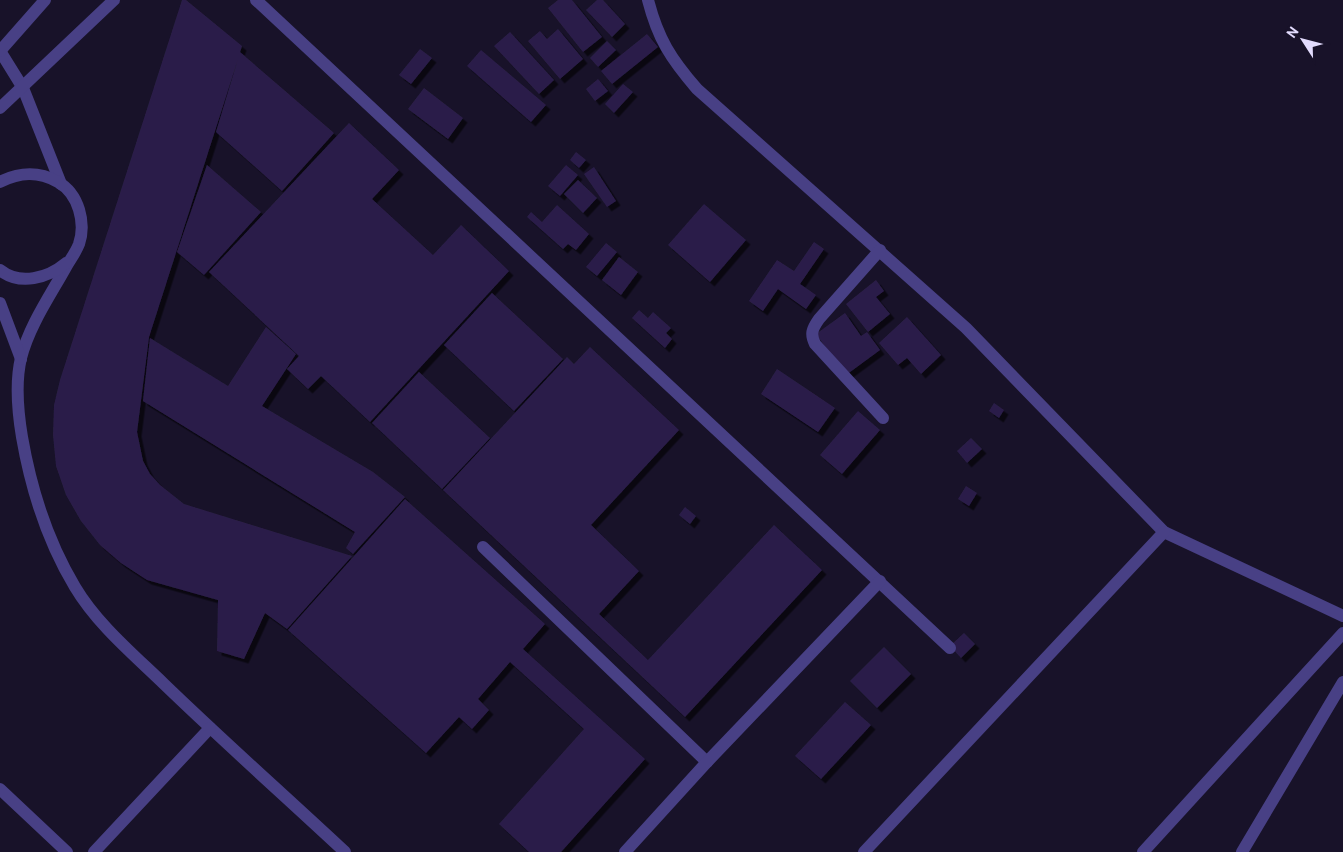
<svg xmlns="http://www.w3.org/2000/svg" width="1343" height="852" viewBox="0 0 1343 852" font-family="Overpass,sans-serif">
	<defs>
		<filter id="shadow"><feDropShadow dx="4.5" dy="4.5" stdDeviation="0" flood-color="#0009"/></filter>
	</defs>
	<rect width="100%" height="100%" fill="#181229"/>
	<g fill="#2b1f48" filter="url(#shadow)">
		<path d="M 182,0 L 186,0 L 242,46 L 240,52 L 334,133 L 282,191 L 216,132 L 238,59 L 149,337 L 137,432 L 143,461 L 150,474 L 160,485 L 184,504 L 352,556 L 287,629 L 265,613 L 244,659 L 217,651 L 218,600 L 147,580 L 121,563 L 100,545 L 81,521 L 66,495 L 56,466 L 53,435 L 54,405 L 60,380 Z"/>
		<path d="M 558,0 L 572,0 L 602,37 L 583,52 L 548,8 Z"/>
		<path d="M 597,0 L 603,0 L 625,24 L 612,37 L 586,10 Z"/>
		<path d="M 558,29 L 583,59 L 560,79 L 528,41 L 540,31 L 547,39 Z"/>
		<path d="M 510,32 L 554,80 L 539,94 L 494,46 Z"/>
		<path d="M 647,34 L 658,47 L 612,84 L 601,71 Z"/>
		<path d="M 607,41 L 616,50 L 598,67 L 590,58 Z"/>
		<path d="M 420,49 L 432,58 L 411,84 L 399,75 Z"/>
		<path d="M 481,50 L 546,105 L 531,122 L 467,66 Z"/>
		<path d="M 598,79 L 608,91 L 595,101 L 586,89 Z"/>
		<path d="M 623,84 L 633,92 L 614,113 L 605,104 Z"/>
		<path d="M 424,88 L 463,118 L 448,139 L 408,109 Z"/>
		<path d="M 349,123 L 399,170 L 372,199 L 433,255 L 461,225 L 509,271 L 370,422 L 321,376 L 308,389 L 287,369 L 299,356 L 209,272 Z"/>
		<path d="M 576,152 L 586,160 L 579,168 L 570,160 Z"/>
		<path d="M 207,165 L 261,212 L 204,275 L 177,252 Z"/>
		<path d="M 566,165 L 578,175 L 560,196 L 548,186 Z"/>
		<path d="M 594,167 L 616,201 L 607,207 L 584,174 Z"/>
		<path d="M 578,180 L 597,198 L 583,213 L 564,194 Z"/>
		<path d="M 704,204 L 746,240 L 710,282 L 668,245 Z"/>
		<path d="M 557,205 L 589,234 L 576,250 L 568,244 L 563,249 L 527,217 L 531,212 L 542,222 Z"/>
		<path d="M 814,242 L 824,249 L 800,284 L 816,295 L 806,309 L 778,289 L 763,311 L 749,301 L 777,260 L 794,271 Z"/>
		<path d="M 606,243 L 617,252 L 597,276 L 586,267 Z"/>
		<path d="M 619,257 L 638,272 L 621,295 L 602,280 Z"/>
		<path d="M 876,280 L 884,291 L 876,297 L 890,314 L 868,332 L 846,304 Z"/>
		<path d="M 492,293 L 563,359 L 514,411 L 444,345 Z"/>
		<path d="M 639,310 L 648,318 L 653,312 L 671,328 L 666,333 L 672,339 L 665,348 L 632,318 Z"/>
		<path d="M 845,313 L 861,336 L 867,332 L 880,350 L 846,375 L 816,334 Z"/>
		<path d="M 907,317 L 941,355 L 921,374 L 907,358 L 898,365 L 879,343 Z"/>
		<path d="M 266,327 L 296,354 L 262,406 L 373,472 L 405,497 L 353,554 L 346,548 L 355,532 L 143,401 L 150,338 L 228,386 Z"/>
		<path d="M 590,347 L 679,430 L 591,525 L 639,571 L 599,614 L 648,660 L 774,525 L 822,570 L 685,717 L 443,490 L 567,357 L 574,364 Z"/>
		<path d="M 777,369 L 835,408 L 818,432 L 761,394 Z"/>
		<path d="M 419,372 L 490,438 L 442,489 L 372,423 Z"/>
		<path d="M 994,403 L 1004,410 L 999,418 L 989,411 Z"/>
		<path d="M 858,411 L 880,430 L 842,474 L 820,455 Z"/>
		<path d="M 971,438 L 982,449 L 967,463 L 957,451 Z"/>
		<path d="M 966,486 L 977,493 L 969,506 L 958,499 Z"/>
		<path d="M 405,499 L 545,624 L 523,649 L 645,759 L 561,852 L 529,852 L 499,824 L 584,729 L 510,662 L 478,699 L 489,710 L 472,729 L 459,717 L 426,753 L 288,630 Z"/>
		<path d="M 685,507 L 696,516 L 690,524 L 679,515 Z"/>
		<path d="M 964,633 L 975,644 L 961,658 L 950,646 Z"/>
		<path d="M 884,647 L 911,674 L 877,708 L 850,681 Z"/>
		<path d="M 845,702 L 871,725 L 821,779 L 795,756 Z"/>
	</g>
	<g fill="none" stroke-linecap="round" stroke-linejoin="round">
		<g stroke="#484085" stroke-width="12">
			<path d="M 256,0 L 950,648"/>
			<path d="M 648,0 C 658,39 671,59 697,89 L 966,328 L 1164,532 L 1343,616"/>
			<path d="M 0,51 L 23,88 L 61,184"/>
			<path d="M 0,51 L 45,0"/>
			<path d="M 0,108 L 114,0"/>
			<path d="M 0,182 C 20,172 38,171 58,182 C 79,194 86,223 79,244 C 76,252 70,260 66,267 C 50,296 29,326 21,358 C 15,383 18,413 22,437 C 31,489 48,542 75,587 C 97,624 133,654 164,684 C 223,741 285,796 345,852"/>
			<path d="M 880,250 L 819,319 C 812,329 810,334 815,344 L 883,418"/>
			<path d="M 0,270 C 20,286 48,278 66,263"/>
			<path d="M 0,303 L 21,359"/>
			<path d="M 483,547 L 707,762"/>
			<path d="M 0,789 L 67,852"/>
			<path d="M 94,852 L 210,728"/>
			<path d="M 625,852 L 707,762 L 880,581"/>
			<path d="M 864,852 L 1164,532"/>
			<path d="M 1143,852 L 1343,633"/>
			<path d="M 1242,852 L 1343,682"/>
		</g>
	</g>
	<g transform="translate(1303 40) rotate(306)" stroke="#181229" stroke-width="4" paint-order="stroke">
	<path d="M0-4L9 19L0 12L-9 19Z" fill="#e2dbfd"/>
	<text y="-8" font-size="14" font-weight="bold" text-anchor="middle" fill="#e2dbfd">N</text>
	</g>
</svg>
